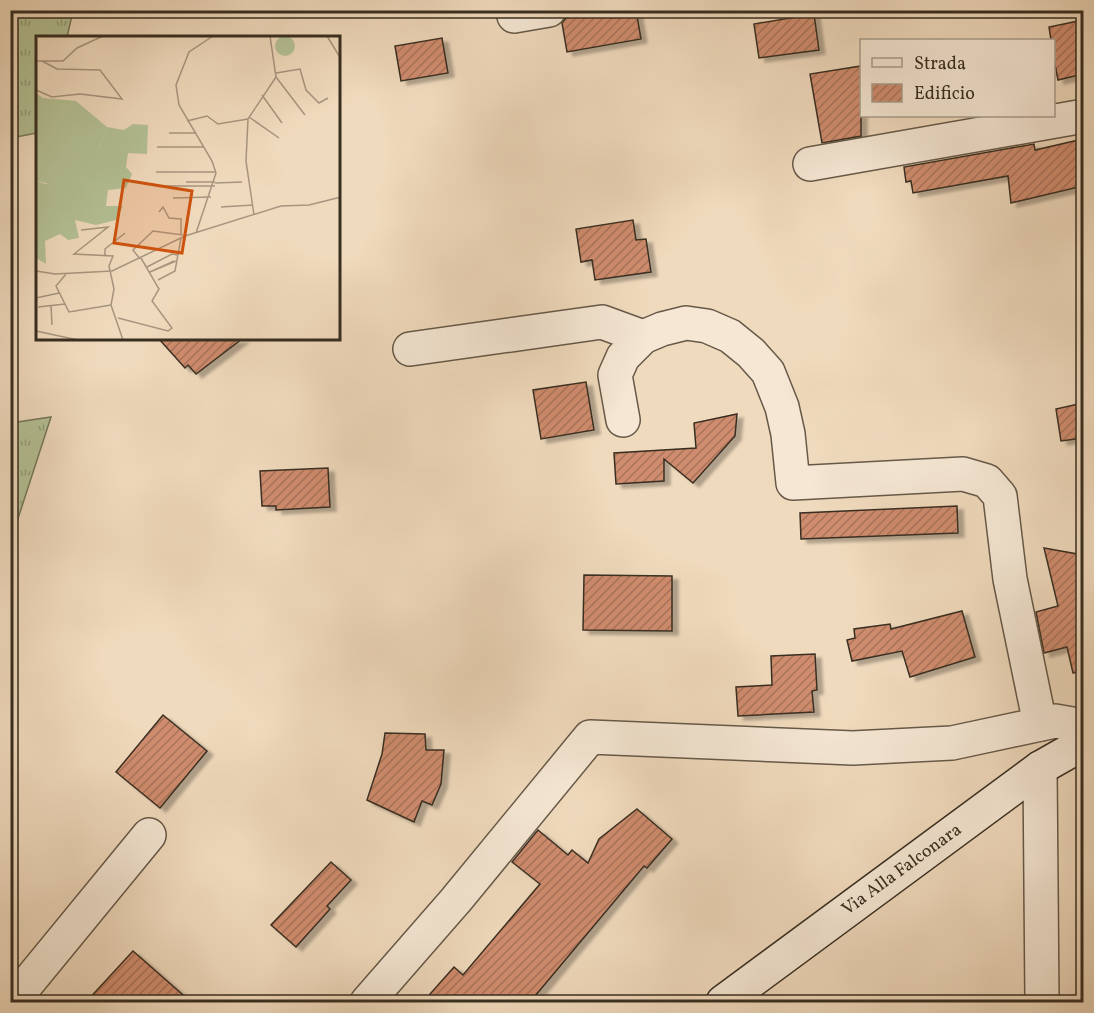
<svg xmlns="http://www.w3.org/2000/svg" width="1094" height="1013" viewBox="0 0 1094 1013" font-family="Vollkorn,serif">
	<defs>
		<pattern id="grass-tufts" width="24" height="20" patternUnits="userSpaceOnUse" patternTransform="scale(1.5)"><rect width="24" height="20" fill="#b4c195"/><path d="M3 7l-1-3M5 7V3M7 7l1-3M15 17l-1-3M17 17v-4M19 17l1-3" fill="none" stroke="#939d79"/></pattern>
		<pattern id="building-hatch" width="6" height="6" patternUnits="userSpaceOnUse" patternTransform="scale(1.5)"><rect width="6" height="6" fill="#cf8c6e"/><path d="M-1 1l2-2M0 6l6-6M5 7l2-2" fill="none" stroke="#a9735a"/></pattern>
		<filter id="shadow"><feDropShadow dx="6" dy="4" stdDeviation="1.5" flood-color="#0004"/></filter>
	</defs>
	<rect width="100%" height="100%" fill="#f0dabd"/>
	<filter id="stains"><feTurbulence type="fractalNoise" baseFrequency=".00333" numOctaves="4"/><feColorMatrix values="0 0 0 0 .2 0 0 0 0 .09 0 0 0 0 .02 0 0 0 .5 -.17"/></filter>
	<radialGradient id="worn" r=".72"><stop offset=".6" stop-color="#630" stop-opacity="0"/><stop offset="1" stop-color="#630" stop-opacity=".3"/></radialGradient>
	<g fill="url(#grass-tufts)" stroke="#76785b" stroke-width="1.5">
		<path d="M 10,11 L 73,11 L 67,37 L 38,38 L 37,133 L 11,138 Z"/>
		<path d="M 51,417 L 11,540 L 11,423 Z"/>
	</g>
	<g fill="url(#building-hatch)" stroke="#382e21" stroke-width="1.5" filter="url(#shadow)">
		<path d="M 607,10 L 636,10 L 641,39 L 567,52 L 562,23 L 566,18 Z"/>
		<path d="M 814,14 L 819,50 L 759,58 L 754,24 Z"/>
		<path d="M 1083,20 L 1083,74 L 1058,80 L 1053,55 L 1053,40 L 1051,40 L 1049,27 Z"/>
		<path d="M 442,38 L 448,73 L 401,81 L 395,46 Z"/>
		<path d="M 861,66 L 861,136 L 822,143 L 810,74 Z"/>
		<path d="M 1083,139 L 1083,186 L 1011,203 L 1008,176 L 913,193 L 911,181 L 906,182 L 904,167 L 1034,144 L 1035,150 Z"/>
		<path d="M 633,220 L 636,240 L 646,239 L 651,272 L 595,280 L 592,260 L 581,262 L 576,229 Z"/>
		<path d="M 159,339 L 242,339 L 196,374 L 188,365 L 185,368 Z"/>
		<path d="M 586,382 L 594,430 L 541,439 L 533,390 Z"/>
		<path d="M 1083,403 L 1083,438 L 1061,441 L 1056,409 Z"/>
		<path d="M 737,414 L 735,436 L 693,483 L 664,459 L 664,481 L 616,484 L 614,453 L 696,448 L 694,423 Z"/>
		<path d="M 328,468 L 330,507 L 276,510 L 276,506 L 262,506 L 260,471 Z"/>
		<path d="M 957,506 L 958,533 L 801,539 L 800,513 Z"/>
		<path d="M 1044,548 L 1083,555 L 1083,672 L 1073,673 L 1067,647 L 1044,653 L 1036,612 L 1058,606 Z"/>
		<path d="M 584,575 L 672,576 L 672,631 L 583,630 Z"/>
		<path d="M 962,611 L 975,657 L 910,677 L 902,651 L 852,661 L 847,640 L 855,638 L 854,629 L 890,624 L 891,629 Z"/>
		<path d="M 815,654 L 817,690 L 812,691 L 814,712 L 738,716 L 736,687 L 772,685 L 771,656 Z"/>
		<path d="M 163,715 L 207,751 L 160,808 L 116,772 Z"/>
		<path d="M 385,733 L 425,734 L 426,750 L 444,750 L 441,784 L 432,805 L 422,801 L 414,822 L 367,800 L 382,754 Z"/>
		<path d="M 637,809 L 672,839 L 647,868 L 644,866 L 530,1002 L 423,1002 L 454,967 L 463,975 L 540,884 L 512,862 L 538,830 L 568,855 L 572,850 L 588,863 L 599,839 Z"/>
		<path d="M 331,862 L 351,880 L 327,906 L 330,909 L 296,947 L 271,925 Z"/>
		<path d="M 133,951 L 191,1002 L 86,1002 Z"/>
	</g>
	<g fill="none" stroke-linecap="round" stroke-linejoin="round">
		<defs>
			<g id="street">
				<path d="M 514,16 L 549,10"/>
				<path d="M 810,164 L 1084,116"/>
				<path d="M 410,349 L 602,322 L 643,337"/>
				<path d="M 623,420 L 615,375 L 623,357 L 643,337 L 662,329 L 686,323 L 707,326 L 730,336 L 751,353 L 768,372 L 782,407 L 788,434 L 793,483 L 963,474 L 987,481 L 1000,496 L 1010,579 L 1040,724"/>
				<path d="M 1040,768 L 1042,1002"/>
				<path d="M 12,1002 L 149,835"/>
				<path d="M 367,1002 L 456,900 L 590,737 L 853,748 L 952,743 L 1055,721 L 1084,726"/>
			</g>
			<path id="secondary" d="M 723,1002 L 1040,768 L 1084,743"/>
		</defs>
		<use href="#street" stroke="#665948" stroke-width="36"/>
		<use href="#secondary" stroke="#382e21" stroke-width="36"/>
		<use href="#street" stroke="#f5e7d4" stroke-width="33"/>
		<use href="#secondary" stroke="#f5e7d4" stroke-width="33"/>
	</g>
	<g text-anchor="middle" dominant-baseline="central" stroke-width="4.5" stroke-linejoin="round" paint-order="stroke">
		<g font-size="18" fill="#382e21" stroke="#f5e7d4">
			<text transform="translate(902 870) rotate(-36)">Via Alla Falconara</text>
		</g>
	</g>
	<g transform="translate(36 36)">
		<rect width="304" height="304" fill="#f0dabd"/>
		<path d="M 97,88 L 112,89 L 111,118 L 92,117 L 90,131 L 96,138 L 90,152 L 72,154 L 70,170 L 87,170 L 80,184 L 60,189 L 39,184 L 43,202 L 32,204 L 24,198 L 9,205 L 10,228 L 0,222 L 0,145 L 10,148 L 52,122 L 63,112 L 71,91 L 88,94 Z" fill="#b4c195"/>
		<path d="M 0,57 L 7,62 L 40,65 L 71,91 L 63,112 L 26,150 L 0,145 Z" fill="#b4c195"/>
		<path d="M239 10a10 10 0 1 1 20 0a10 10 0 1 1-20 0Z" fill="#b4c195"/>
		<path fill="none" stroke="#a6957f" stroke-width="1.5" d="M 291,0 L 305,23M 0,25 L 27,25 L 41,12 L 67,0M 240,37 L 264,33 L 270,54 L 283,67 L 292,62M 240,41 L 269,79M 0,54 L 16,61 L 44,58 L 86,63 L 64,34 L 21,33 L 6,25M 226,59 L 246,87M 213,81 L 243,102M 151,85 L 171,80 L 182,88 L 212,83M 133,97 L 159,97M 121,111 L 168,111M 120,136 L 180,136M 150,146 L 179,146M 179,147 L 206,146M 120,150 L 179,150M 137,162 L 175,161M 185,171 L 217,169M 123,176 L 127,171 L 133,182 L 145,183 L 145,199M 218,179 L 210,125 L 212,83 L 240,41 L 234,0M 45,194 L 72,191 L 38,218 L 77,220 L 73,230 L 78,253 L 75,269 L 87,304M 160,197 L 180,137 L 176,125 L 143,69 L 140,49 L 153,16 L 177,0M 69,219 L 69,213 L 89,197M 104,223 L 97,214 L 117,195 L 147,199M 138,225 L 114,236 L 140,225M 111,231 L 136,218 L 142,219M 0,235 L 19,238 L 76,235 L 149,200 L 245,170 L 273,169 L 305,161M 30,238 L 20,250 L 33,276 L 75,269M 122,244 L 139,235 L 145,202M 0,262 L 23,257M 15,270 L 16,289M 2,271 L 29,268M 82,282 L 132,295 L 136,292 L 116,265 L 123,253 L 105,222M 0,295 L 42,304"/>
		<path fill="#ce530f" fill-opacity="0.15" stroke="#ce530f" stroke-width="3" d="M 88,144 L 156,155 L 146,217 L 78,207 Z"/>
		<rect width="304" height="304" fill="none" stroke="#382e21" stroke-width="3"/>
	</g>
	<rect width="1094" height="1013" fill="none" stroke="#f0dabd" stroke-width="36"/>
	<rect x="12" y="12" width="1070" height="989" fill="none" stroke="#382e21" stroke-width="3"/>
	<rect x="18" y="18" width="1058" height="977" fill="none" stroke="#382e21" stroke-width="1.5"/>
	<rect x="860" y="39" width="195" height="78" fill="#f5e7d4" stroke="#a99d8c" stroke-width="1.5"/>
	<rect x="872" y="58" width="30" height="9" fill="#f5e7d4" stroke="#a99d8c" stroke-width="1.5"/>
	<text x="914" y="69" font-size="18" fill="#382e21">Strada</text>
	<rect x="872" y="84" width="30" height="18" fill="url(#building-hatch)" stroke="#a99d8c" stroke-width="1.5"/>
	<text x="914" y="99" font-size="18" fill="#382e21">Edificio</text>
	<rect width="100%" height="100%" filter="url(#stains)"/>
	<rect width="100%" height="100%" fill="url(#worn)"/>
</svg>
